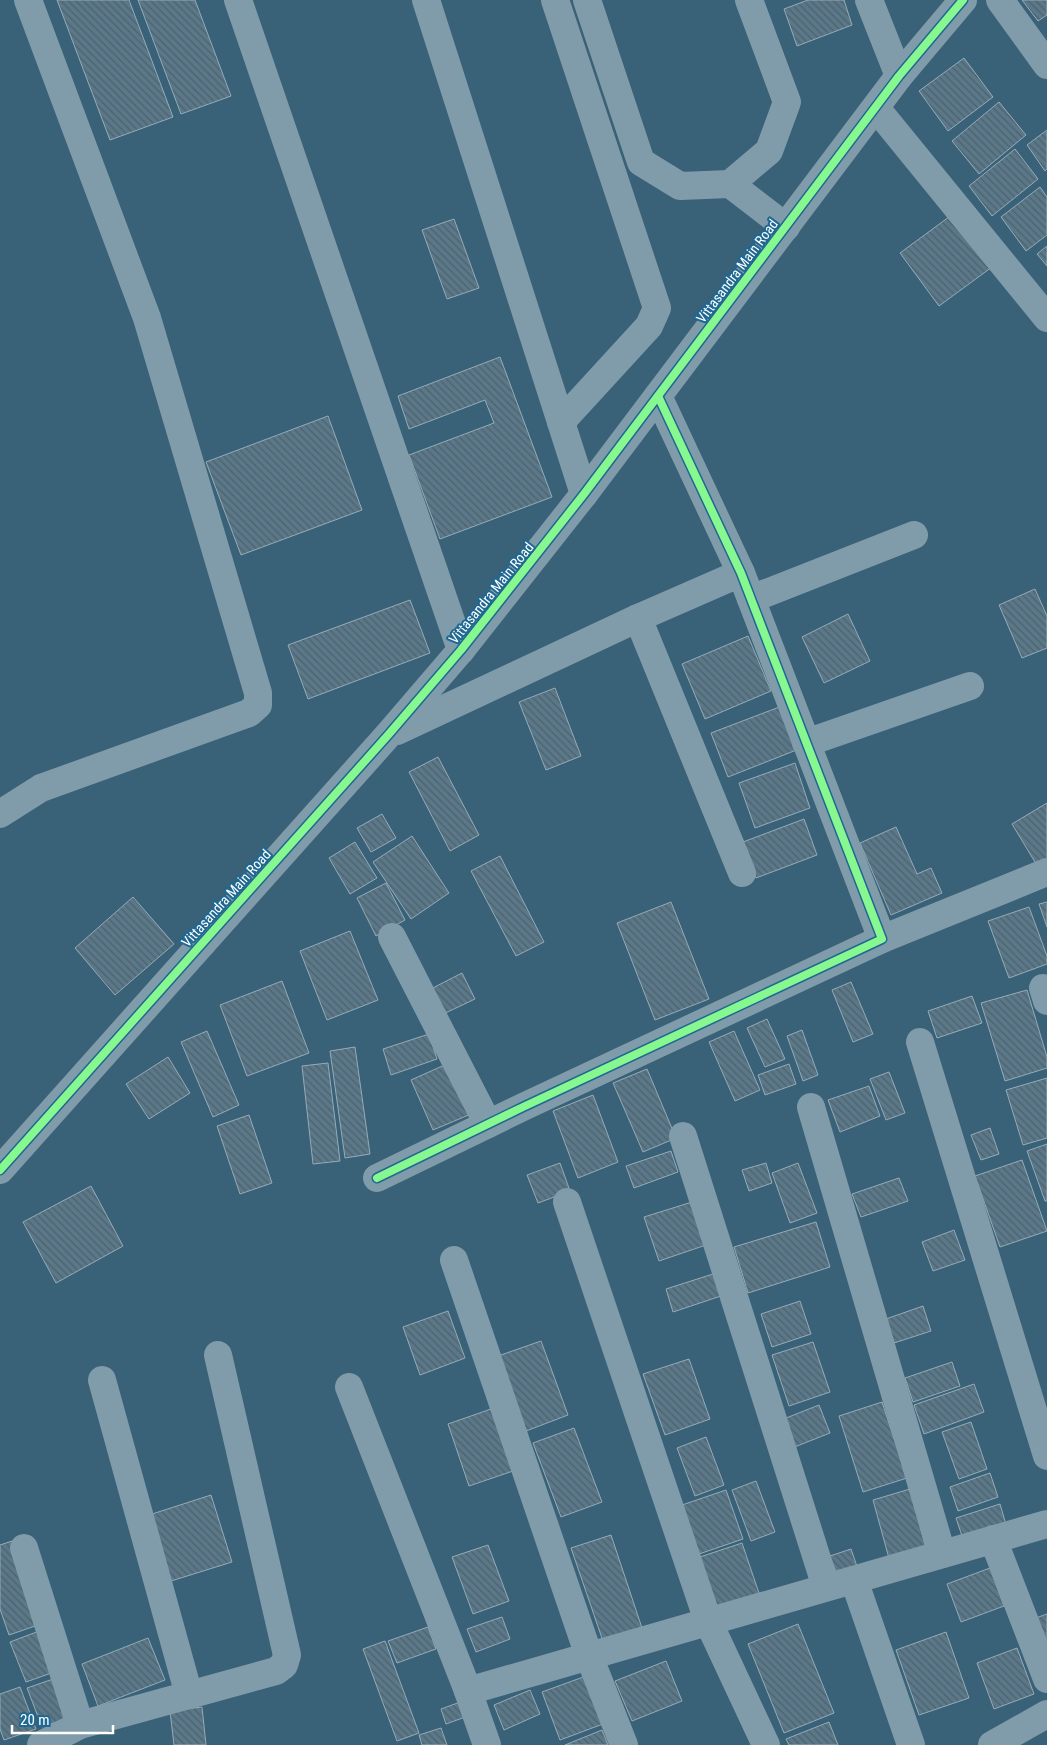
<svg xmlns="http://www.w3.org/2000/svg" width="1047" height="1745" viewBox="0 0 1047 1745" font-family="'Roboto Condensed',sans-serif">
	<defs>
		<pattern id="building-back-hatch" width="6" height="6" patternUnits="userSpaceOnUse" patternTransform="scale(1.25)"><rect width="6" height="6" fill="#59788a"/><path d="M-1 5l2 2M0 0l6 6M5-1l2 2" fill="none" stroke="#526068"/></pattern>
	</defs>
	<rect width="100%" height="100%" fill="#396177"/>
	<g fill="url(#building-back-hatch)" stroke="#95acb8">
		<path d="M 57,0 L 129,0 L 173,117 L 110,140 Z"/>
		<path d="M 138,0 L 195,0 L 231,96 L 181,114 Z"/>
		<path d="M 808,0 L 844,0 L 852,25 L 797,46 L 784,9 Z"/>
		<path d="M 1022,0 L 1047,0 L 1047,15 L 1038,21 Z"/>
		<path d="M 964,58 L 993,97 L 948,131 L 919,91 Z"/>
		<path d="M 999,102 L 1026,135 L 979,174 L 952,141 Z"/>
		<path d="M 1047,130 L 1047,169 L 1045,171 L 1027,145 Z"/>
		<path d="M 1015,149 L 1038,179 L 992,216 L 969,186 Z"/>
		<path d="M 1040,187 L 1047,197 L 1047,235 L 1026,251 L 1001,217 Z"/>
		<path d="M 953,214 L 992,267 L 939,306 L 900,253 Z"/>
		<path d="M 454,219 L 479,288 L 447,299 L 422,230 Z"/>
		<path d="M 1047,246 L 1047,266 L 1037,254 Z"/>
		<path d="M 500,357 L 552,497 L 440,539 L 409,455 L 494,423 L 485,400 L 409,429 L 398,396 Z"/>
		<path d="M 328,416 L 362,510 L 241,555 L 206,462 Z"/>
		<path d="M 1035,589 L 1047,616 L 1047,648 L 1022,658 L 999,605 Z"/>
		<path d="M 410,600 L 430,653 L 308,699 L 288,645 Z"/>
		<path d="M 848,614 L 870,661 L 824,683 L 802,637 Z"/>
		<path d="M 748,636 L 771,691 L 705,719 L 682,664 Z"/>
		<path d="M 555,688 L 581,756 L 546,770 L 519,702 Z"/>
		<path d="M 782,706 L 799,749 L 728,777 L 711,733 Z"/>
		<path d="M 438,757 L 479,835 L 450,851 L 409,772 Z"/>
		<path d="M 795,763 L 810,808 L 755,828 L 739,783 Z"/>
		<path d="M 1047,803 L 1047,862 L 1038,867 L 1012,824 Z"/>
		<path d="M 382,814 L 396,838 L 371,852 L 357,828 Z"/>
		<path d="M 804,819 L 817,855 L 756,878 L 743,842 Z"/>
		<path d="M 896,827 L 917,874 L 931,868 L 942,893 L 891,915 L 860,843 Z"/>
		<path d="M 412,836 L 449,893 L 411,919 L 373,862 Z"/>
		<path d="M 355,842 L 377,878 L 350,894 L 329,858 Z"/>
		<path d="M 500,856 L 544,942 L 516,956 L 471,871 Z"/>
		<path d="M 386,883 L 405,920 L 376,936 L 357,898 Z"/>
		<path d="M 133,897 L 174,944 L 115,995 L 75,948 Z"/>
		<path d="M 671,902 L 709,999 L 655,1020 L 617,923 Z"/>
		<path d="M 1047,902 L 1047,927 L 1039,904 Z"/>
		<path d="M 1029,907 L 1047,956 L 1047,964 L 1009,978 L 988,921 Z"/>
		<path d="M 350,931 L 378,1000 L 327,1020 L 300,951 Z"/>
		<path d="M 462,973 L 475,999 L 437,1017 L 425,992 Z"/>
		<path d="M 282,981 L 309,1053 L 247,1076 L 220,1005 Z"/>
		<path d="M 851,982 L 873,1034 L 853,1042 L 832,990 Z"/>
		<path d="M 1027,990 L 1047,1057 L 1047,1068 L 1005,1081 L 981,1003 Z"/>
		<path d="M 972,996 L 982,1023 L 937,1038 L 928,1011 Z"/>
		<path d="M 767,1019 L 785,1059 L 765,1067 L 747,1028 Z"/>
		<path d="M 802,1030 L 818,1075 L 803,1081 L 787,1036 Z"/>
		<path d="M 207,1031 L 239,1105 L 213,1117 L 181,1042 Z"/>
		<path d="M 734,1031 L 760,1090 L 735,1101 L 709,1042 Z"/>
		<path d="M 429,1034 L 437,1059 L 391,1075 L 383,1049 Z"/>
		<path d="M 355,1047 L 370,1154 L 345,1158 L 330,1051 Z"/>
		<path d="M 168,1057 L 190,1093 L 149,1119 L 126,1084 Z"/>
		<path d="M 328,1063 L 340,1161 L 313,1164 L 302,1066 Z"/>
		<path d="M 449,1063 L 471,1114 L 433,1130 L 411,1080 Z"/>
		<path d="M 789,1064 L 796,1084 L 765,1095 L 758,1075 Z"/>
		<path d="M 647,1069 L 676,1138 L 643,1152 L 613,1083 Z"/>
		<path d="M 889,1072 L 905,1113 L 886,1120 L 870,1079 Z"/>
		<path d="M 1047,1078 L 1047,1138 L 1023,1145 L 1006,1090 Z"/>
		<path d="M 869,1086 L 880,1116 L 840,1132 L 828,1100 Z"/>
		<path d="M 593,1095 L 618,1162 L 578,1178 L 553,1111 Z"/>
		<path d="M 249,1115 L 272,1183 L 240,1194 L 217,1126 Z"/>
		<path d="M 990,1128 L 999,1154 L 981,1160 L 971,1135 Z"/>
		<path d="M 1047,1144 L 1047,1201 L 1045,1201 L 1027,1151 Z"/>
		<path d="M 671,1151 L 678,1172 L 634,1188 L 626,1166 Z"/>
		<path d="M 1022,1160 L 1047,1231 L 1000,1247 L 975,1176 Z"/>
		<path d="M 560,1163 L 570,1191 L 538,1203 L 527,1175 Z"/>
		<path d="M 766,1163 L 772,1183 L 749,1191 L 742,1170 Z"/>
		<path d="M 798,1163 L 817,1213 L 790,1223 L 772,1173 Z"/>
		<path d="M 899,1178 L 908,1201 L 861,1217 L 852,1194 Z"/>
		<path d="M 91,1186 L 123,1246 L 56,1283 L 23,1222 Z"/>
		<path d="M 692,1202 L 706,1245 L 659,1261 L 644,1217 Z"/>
		<path d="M 816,1222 L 830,1267 L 748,1293 L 734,1247 Z"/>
		<path d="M 954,1230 L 965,1260 L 933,1271 L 922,1242 Z"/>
		<path d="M 713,1274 L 721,1296 L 673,1312 L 666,1289 Z"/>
		<path d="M 800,1301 L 811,1334 L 772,1347 L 761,1314 Z"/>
		<path d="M 923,1306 L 931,1331 L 894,1343 L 886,1319 Z"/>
		<path d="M 448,1311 L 465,1358 L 420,1375 L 403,1327 Z"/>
		<path d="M 541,1341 L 568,1415 L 526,1431 L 498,1356 Z"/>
		<path d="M 813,1342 L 830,1392 L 789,1406 L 772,1355 Z"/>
		<path d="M 689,1359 L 710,1419 L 665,1435 L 643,1374 Z"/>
		<path d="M 952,1362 L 960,1386 L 913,1402 L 905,1378 Z"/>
		<path d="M 974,1384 L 984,1412 L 924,1434 L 914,1405 Z"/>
		<path d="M 882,1402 L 907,1478 L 863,1492 L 839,1416 Z"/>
		<path d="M 819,1405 L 830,1433 L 792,1448 L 781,1420 Z"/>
		<path d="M 491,1409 L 513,1471 L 469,1486 L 448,1424 Z"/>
		<path d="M 971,1422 L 987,1469 L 959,1479 L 942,1432 Z"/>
		<path d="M 574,1428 L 602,1502 L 561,1517 L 533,1443 Z"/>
		<path d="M 706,1437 L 724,1485 L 695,1496 L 677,1448 Z"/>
		<path d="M 990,1473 L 998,1497 L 958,1511 L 950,1487 Z"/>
		<path d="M 756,1481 L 775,1532 L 751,1541 L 732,1490 Z"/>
		<path d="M 910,1489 L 927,1552 L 890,1562 L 873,1500 Z"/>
		<path d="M 726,1490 L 743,1539 L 699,1554 L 682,1505 Z"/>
		<path d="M 211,1495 L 232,1562 L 171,1581 L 149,1515 Z"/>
		<path d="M 1000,1504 L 1007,1528 L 964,1542 L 956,1518 Z"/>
		<path d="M 611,1535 L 644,1634 L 605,1647 L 571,1548 Z"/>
		<path d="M 12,1541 L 41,1624 L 9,1635 L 0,1609 L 0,1545 Z"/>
		<path d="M 742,1543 L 762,1602 L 717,1618 L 697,1558 Z"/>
		<path d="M 488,1545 L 509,1601 L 473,1614 L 452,1557 Z"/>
		<path d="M 851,1549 L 860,1575 L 840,1583 L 830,1556 Z"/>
		<path d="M 990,1568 L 1004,1606 L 961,1622 L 947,1584 Z"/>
		<path d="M 1047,1614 L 1047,1660 L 1033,1619 Z"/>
		<path d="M 502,1617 L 510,1639 L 476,1652 L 467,1629 Z"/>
		<path d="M 798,1624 L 834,1713 L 784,1733 L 748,1644 Z"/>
		<path d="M 428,1627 L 436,1649 L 397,1663 L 388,1641 Z"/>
		<path d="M 42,1630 L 57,1671 L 26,1682 L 10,1642 Z"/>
		<path d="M 946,1632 L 969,1698 L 919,1715 L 896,1650 Z"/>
		<path d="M 148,1638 L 165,1680 L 98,1706 L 82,1664 Z"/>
		<path d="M 385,1641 L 419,1733 L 397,1741 L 363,1649 Z"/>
		<path d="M 1017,1648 L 1034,1694 L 994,1709 L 977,1663 Z"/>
		<path d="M 666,1661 L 682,1701 L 632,1721 L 615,1681 Z"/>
		<path d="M 586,1676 L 603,1724 L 560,1740 L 542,1692 Z"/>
		<path d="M 56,1678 L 71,1717 L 42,1727 L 27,1688 Z"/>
		<path d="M 20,1687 L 36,1729 L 4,1740 L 0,1729 L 0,1694 Z"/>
		<path d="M 530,1690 L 540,1714 L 504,1730 L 494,1705 Z"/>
		<path d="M 463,1701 L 468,1716 L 446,1724 L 441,1709 Z"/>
		<path d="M 202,1707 L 206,1745 L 174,1745 L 170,1711 Z"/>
		<path d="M 829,1722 L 838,1745 L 789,1745 L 786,1739 Z"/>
		<path d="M 441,1728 L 447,1745 L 422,1745 L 419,1735 Z"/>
		<path d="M 602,1730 L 608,1745 L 565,1745 Z"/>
	</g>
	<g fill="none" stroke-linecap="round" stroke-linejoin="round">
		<g stroke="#809caa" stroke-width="28">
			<path d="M 238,0 L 461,650"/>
			<path d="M 426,0 L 584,494"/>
			<path d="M 555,0 L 657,308 L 649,326 L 561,422"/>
			<path d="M 587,0 L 641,162 L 680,186 L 730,184 L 769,151 L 787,102 L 749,0"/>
			<path d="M 869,0 L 899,76"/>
			<path d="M 1000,0 L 1047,65"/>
			<path d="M 876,108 L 1047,318"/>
			<path d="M 730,184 L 786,227"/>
			<path d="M 751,599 L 914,535"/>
			<path d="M 638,618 L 742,873"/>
			<path d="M 397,731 L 638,618 L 741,573"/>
			<path d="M 806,743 L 970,686"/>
			<path d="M 0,814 L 41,788 L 249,713 L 258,705 L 258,693 L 147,318 L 28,0"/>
			<path d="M 392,937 L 488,1124"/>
			<path d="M 882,939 L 1047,872"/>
			<path d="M 1043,988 L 1047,1001"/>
			<path d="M 920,1042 L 1047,1456"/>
			<path d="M 811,1107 L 942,1554"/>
			<path d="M 683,1136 L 826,1587"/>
			<path d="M 0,1170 L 389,734 L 461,650 L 584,494 L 899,76 L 963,0"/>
			<path d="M 377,1178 L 523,1107 L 882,939 L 741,573 L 658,396"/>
			<path d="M 567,1202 L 708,1621 L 766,1745"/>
			<path d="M 454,1260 L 589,1656 L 624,1745"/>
			<path d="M 102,1380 L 189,1695"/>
			<path d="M 349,1387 L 468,1691 L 487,1745"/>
			<path d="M 993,1539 L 1047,1679"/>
			<path d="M 24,1548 L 80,1725"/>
			<path d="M 854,1580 L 911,1745"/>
			<path d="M 468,1691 L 1047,1524"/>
			<path d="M 41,1745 L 80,1725 L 276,1671 L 284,1665 L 287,1655 L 218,1355"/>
			<path d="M 992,1745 L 1047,1714"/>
		</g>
		<defs>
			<g id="cycleway">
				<path d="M 0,1170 L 389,734 L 461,650 L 584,494 L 899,76 L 963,0"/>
				<path d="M 377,1178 L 523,1107 L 882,939 L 741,573 L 658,396"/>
			</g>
		</defs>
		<use href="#cycleway" stroke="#1e6892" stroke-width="11"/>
		<use href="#cycleway" stroke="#87f88f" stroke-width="8"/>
	</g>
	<g text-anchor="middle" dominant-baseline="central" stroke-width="4" stroke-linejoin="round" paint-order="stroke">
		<g font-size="14" fill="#fff" stroke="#1e6892">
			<text transform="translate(737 271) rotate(-53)">Vittasandra Main Road</text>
			<text transform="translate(491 593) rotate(-51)">Vittasandra Main Road</text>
			<text transform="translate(226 898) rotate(-48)">Vittasandra Main Road</text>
		</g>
	</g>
	<path d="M12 1725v8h101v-8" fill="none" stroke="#ffffff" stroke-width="2.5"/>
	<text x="20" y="1725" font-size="15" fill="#ffffff" stroke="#1e6892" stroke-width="4" paint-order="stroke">20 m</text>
</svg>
